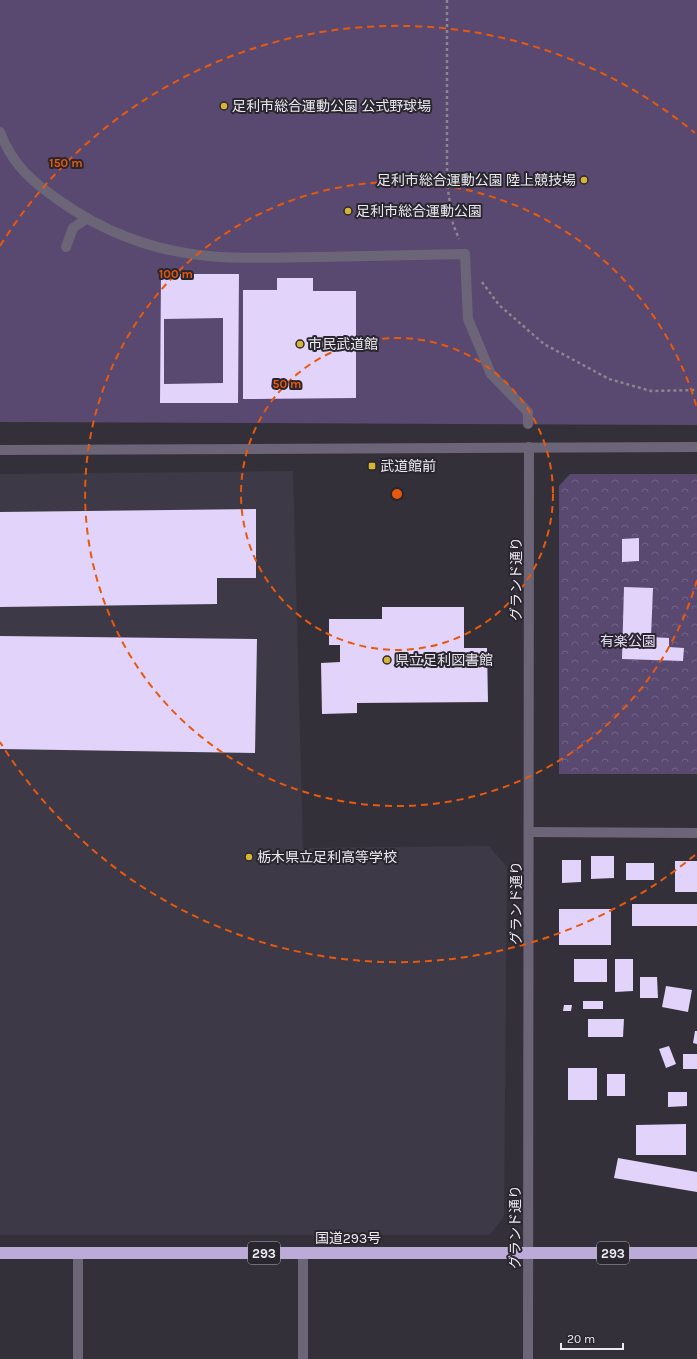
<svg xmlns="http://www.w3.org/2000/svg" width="697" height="1359" viewBox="0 0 697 1359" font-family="Karla,'Noto Sans JP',sans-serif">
	<defs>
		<pattern id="forest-crowns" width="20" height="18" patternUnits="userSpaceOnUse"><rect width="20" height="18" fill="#594970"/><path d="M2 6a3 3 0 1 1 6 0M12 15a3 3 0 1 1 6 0" fill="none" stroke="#716385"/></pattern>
	</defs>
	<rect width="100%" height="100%" fill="#343039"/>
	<path fill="#3e3947" d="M 293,471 L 303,848 L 489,846 L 507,867 L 504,1216 L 490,1235 L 0,1235 L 0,474 Z"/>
	<path fill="url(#forest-crowns)" d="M 570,474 L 697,474 L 697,774 L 559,774 L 559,486 Z"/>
	<path fill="#594970" d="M 0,0 L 697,0 L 697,425 L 0,422 Z"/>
	<g fill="#e1d3fa" fill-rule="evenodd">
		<path d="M 161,274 L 239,274 L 238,403 L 160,403 ZM 223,318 L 223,383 L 164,384 L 164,319 Z"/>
		<path d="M 277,278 L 313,278 L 313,291 L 356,291 L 356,398 L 243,399 L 243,290 L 277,290 Z"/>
		<path d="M 256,509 L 256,578 L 217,578 L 217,604 L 0,607 L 0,512 Z"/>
		<path d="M 639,538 L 639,561 L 622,562 L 622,539 Z"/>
		<path d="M 624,587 L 653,588 L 651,637 L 669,638 L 669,647 L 684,648 L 683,661 L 622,659 Z"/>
		<path d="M 382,607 L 464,607 L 464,648 L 487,648 L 488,702 L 357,703 L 357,713 L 322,714 L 321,663 L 340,662 L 340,645 L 329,645 L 329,619 L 382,619 Z"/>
		<path d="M 0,636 L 257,639 L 255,753 L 0,749 Z"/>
		<path d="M 591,856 L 614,856 L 614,878 L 591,879 Z"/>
		<path d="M 562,860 L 581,860 L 581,882 L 562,883 Z"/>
		<rect x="675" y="861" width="22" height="31"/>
		<rect x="626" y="863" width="28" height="17"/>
		<rect x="632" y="904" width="65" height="22"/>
		<rect x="559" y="909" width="52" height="36"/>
		<rect x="574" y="959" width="33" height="23"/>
		<path d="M 615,959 L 633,959 L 633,991 L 615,992 Z"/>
		<path d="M 640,977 L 657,977 L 658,998 L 640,998 Z"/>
		<path d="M 666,986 L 692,990 L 688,1012 L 662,1007 Z"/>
		<rect x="583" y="1001" width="20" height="8"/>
		<path d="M 564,1005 L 572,1005 L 571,1011 L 563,1011 Z"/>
		<path d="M 588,1019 L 624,1019 L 623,1037 L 588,1037 Z"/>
		<path d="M 695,1031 L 697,1031 L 697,1044 L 693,1043 Z"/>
		<path d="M 669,1046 L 676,1064 L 666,1068 L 659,1049 Z"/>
		<rect x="683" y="1054" width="14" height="15"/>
		<rect x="568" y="1068" width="29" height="32"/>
		<rect x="607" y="1074" width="18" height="22"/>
		<path d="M 668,1092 L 687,1092 L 687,1106 L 668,1107 Z"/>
		<path d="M 686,1124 L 686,1155 L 636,1155 L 636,1125 Z"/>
		<path d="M 618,1158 L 697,1172 L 697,1192 L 614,1178 Z"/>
	</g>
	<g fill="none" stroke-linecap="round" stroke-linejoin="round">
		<g stroke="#89868e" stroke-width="2.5" stroke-dasharray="3 3" stroke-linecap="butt">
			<path d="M 447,0 L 447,183 L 453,224 L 459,239"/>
			<path d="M 482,282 L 499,305 L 544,344 L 609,379 L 651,391 L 697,390"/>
		</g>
		<g stroke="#6c6578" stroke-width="10">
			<path d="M 0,132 C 12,164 32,182 60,201 C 101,230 148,249 199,255 C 239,260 280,257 320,257 C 368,256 416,255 465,254 L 468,319 L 491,374 L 528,412 L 528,424"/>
			<path d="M 66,247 L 73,228 L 86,219"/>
			<path d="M 0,450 L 697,447"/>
			<path d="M 530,832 L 697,833"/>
			<path d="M 78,1359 L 78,1254"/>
			<path d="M 303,1359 L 303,1253"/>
			<path d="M 528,1359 L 529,447"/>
		</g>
		<path stroke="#bcaad9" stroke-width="12" d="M 0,1253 L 697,1253"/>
	</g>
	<g fill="none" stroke="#e8590c" stroke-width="2" stroke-dasharray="7 5">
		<circle cx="397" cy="494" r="156"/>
		<path d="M697 580A312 312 0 1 1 697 408"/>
		<path d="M695 855A468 468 0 0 1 0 742M0 246A468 468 0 0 1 695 133"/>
	</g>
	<g fill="#d8b434" stroke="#2a262f" stroke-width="1.5">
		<circle cx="224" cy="106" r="4"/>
		<circle cx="584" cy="180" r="4"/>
		<circle cx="348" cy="211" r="4"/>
		<circle cx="300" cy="344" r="4"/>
		<rect x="368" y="462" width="8" height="8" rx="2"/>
		<circle cx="387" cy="660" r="4"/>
		<circle cx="249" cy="857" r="4"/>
	</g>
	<g text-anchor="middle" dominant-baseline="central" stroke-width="4" stroke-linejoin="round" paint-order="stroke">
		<g fill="#2a262f" stroke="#b1aeb5" stroke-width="1">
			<rect x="248" y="1242" width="32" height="22" rx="3"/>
			<rect x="597" y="1242" width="32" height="22" rx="3"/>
		</g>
		<g font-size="13" font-weight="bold" fill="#ebe9ef">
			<text x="264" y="1253">293</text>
			<text x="613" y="1253">293</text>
		</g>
		<g font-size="14" fill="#ebe9ef" stroke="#2a262f" text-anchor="start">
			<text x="232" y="106">足利市総合運動公園 公式野球場</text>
			<text x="576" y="180" text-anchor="end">足利市総合運動公園 陸上競技場</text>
			<text x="356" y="211">足利市総合運動公園</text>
			<text x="308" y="344">市民武道館</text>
			<text x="380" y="466">武道館前</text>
			<text x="395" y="660">県立足利図書館</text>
			<text x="257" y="857">栃木県立足利高等学校</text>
		</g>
		<g font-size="14" fill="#ebe9ef" stroke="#2a262f">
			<text transform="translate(516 579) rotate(-90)">グランド通り</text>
			<text transform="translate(516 903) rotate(-90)">グランド通り</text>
			<text transform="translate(515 1227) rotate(-90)">グランド通り</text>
			<text x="348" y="1238">国道293号</text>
		</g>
		<g font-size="14" fill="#e5daf7" stroke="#2a262f">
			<text x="628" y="641">有楽公園</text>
		</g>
	</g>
	<circle cx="397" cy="494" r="6" fill="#e8590c" stroke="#2a262f" stroke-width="2"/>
	<g font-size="12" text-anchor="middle" font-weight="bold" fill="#e8590c" stroke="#2a262f" stroke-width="4" stroke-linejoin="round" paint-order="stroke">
		<text x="66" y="167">150 m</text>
		<text x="176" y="278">100 m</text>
		<text x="287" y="388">50 m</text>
	</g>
	<path d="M561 1343v6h62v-6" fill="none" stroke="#ebe9ef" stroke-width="2"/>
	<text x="567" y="1343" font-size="12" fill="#ebe9ef" stroke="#2a262f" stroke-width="3" paint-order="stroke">20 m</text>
</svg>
